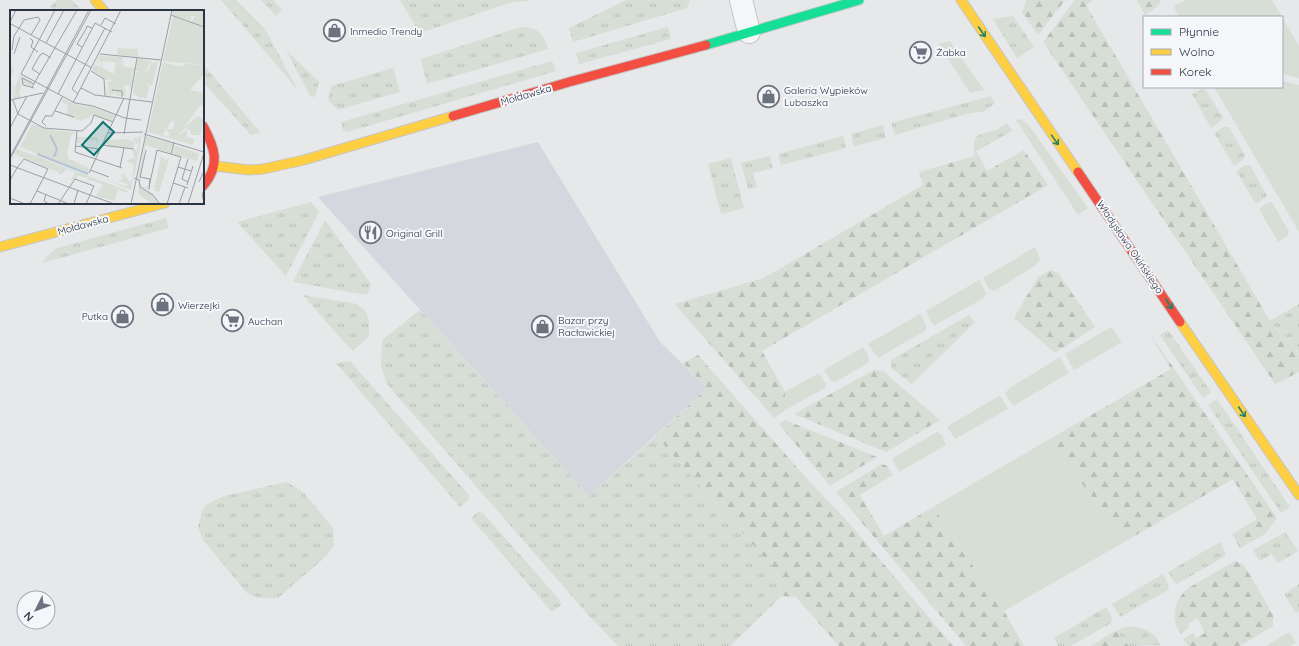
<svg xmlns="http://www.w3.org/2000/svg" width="1299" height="646" viewBox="0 0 1299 646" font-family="Quicksand,sans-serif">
	<defs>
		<pattern id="grass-tufts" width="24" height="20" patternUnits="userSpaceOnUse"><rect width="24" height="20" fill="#d6ded6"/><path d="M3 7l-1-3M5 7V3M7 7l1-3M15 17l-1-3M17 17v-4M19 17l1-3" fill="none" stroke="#b8bfb9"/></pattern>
		<pattern id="forest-firs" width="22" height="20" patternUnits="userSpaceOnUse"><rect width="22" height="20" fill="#d6ded6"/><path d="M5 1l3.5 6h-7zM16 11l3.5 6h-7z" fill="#b8bfb9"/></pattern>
	</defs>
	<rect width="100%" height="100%" fill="#e6e8ea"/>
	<path fill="#d4d7dd" d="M 538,142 L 660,342 L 707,388 L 589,496 L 318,197 Z"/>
	<g fill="url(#grass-tufts)">
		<path d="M 57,0 L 72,0 L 82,11 L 54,11 L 50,7 Z"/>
		<path d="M 221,0 L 236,0 L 265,29 L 297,89 Z"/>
		<path d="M 261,0 L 273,0 L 282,10 L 276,16 Z"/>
		<path d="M 400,0 L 528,0 L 529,1 L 513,2 L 506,4 L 420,33 Z"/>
		<path d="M 626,0 L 690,0 L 687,8 L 573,42 L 569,28 Z"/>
		<path d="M 1013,16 L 1034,47 L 1017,58 L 993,19 Z"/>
		<path d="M 521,27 C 538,27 543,34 548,49 L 427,84 L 421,59 Z"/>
		<path d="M 668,27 L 671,39 L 579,64 L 576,53 Z"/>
		<path d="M 286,50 L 319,82 L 315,97 L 310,96 Z"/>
		<path d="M 552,61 L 556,71 L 347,132 L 343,130 L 341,122 Z"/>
		<path d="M 203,64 L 260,132 L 251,135 L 205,84 L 203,82 Z"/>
		<path d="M 393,68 L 400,92 L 338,110 L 328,100 L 331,86 Z"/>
		<path d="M 1201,89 L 1205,89 L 1223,117 L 1220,122 L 1211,128 L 1192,94 Z"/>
		<path d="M 991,96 L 995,103 L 985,111 L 966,114 L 895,135 L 891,123 Z"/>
		<path d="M 1007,123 L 1012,131 L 976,151 L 975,156 C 970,130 981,136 998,129 C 1001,127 1004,125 1007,123 Z"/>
		<path d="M 883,125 L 886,138 L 854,146 L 851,134 Z"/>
		<path d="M 1223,127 L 1229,127 L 1245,155 L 1242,161 L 1234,166 L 1214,133 Z"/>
		<path d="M 843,136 L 846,148 L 781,165 L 778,154 Z"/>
		<path d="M 770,156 L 773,168 L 753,173 L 757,187 L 748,189 L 741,163 Z"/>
		<path d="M 731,158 L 744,208 L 721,214 L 708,164 Z"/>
		<path d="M 1245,165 L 1250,165 L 1267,196 L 1265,198 L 1256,204 L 1236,171 Z"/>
		<path d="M 311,202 L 319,212 L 286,276 L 237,222 Z"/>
		<path d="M 166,218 L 169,228 L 42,263 L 51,252 L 57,248 Z"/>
		<path d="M 325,220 L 368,280 L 371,285 L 367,295 L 293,282 Z"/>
		<path d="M 303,295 L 357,304 L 366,312 L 369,320 L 369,336 L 353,351 L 341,339 Z"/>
		<path d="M 1299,304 L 1299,354 L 1270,321 Z"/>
		<path d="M 420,310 L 589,496 L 656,436 L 776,571 L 782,596 L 730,646 L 618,646 L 590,617 L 387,384 L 381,365 L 382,340 Z"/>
		<path d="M 969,315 L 975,322 L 912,384 L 891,368 L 891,360 Z"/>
		<path d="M 1168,330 L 1211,392 L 1203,398 L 1160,335 Z"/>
		<path d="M 350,361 L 469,495 L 468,500 L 460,507 L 336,363 Z"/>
		<path d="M 1217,399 L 1290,507 L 1281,513 L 1208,405 Z"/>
		<path d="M 287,482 L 304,493 L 333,528 L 334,546 L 322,560 L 278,598 L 260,598 L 247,593 L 203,540 L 198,527 L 202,512 L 206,505 L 224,496 Z"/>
		<path d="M 478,512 L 483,513 L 559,599 L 561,605 L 552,612 L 471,518 Z"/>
		<path d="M 1285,532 L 1298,551 L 1278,563 L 1272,554 L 1260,561 L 1253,550 Z"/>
		<path d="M 1220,542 L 1225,552 L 1225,556 L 1177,584 L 1175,583 L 1168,572 Z"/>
		<path d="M 1163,574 L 1169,586 L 1168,590 L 1120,617 L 1112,604 Z"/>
		<path d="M 1299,584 L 1299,611 L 1296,613 L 1284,594 Z"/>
		<path d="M 1106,607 L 1112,618 L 1111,623 L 1071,646 L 1058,646 L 1054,638 Z"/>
		<path d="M 1125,627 C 1143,626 1152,630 1161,645 L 1129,646 L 1115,631 Z"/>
	</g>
	<g fill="url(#forest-firs)">
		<path d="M 1027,0 L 1065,0 L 1038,35 L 1022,12 Z"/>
		<path d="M 1075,0 L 1093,0 L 1086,5 L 1270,321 L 1299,355 L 1299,372 L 1275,384 L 1043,42 Z"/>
		<path d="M 1137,0 L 1160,0 L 1161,1 L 1158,6 L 1145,15 Z"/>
		<path d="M 1024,150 L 1048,185 L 762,351 L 785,392 L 785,410 L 774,418 L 675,304 L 764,278 L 923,185 L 919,172 L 975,156 L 976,151 L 987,171 Z"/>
		<path d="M 1051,270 L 1059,274 L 1095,327 L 1055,353 L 1014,318 L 1038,277 Z"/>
		<path d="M 1146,328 L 1277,518 L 1265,534 L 1240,548 L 1232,534 L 1257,519 L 1233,479 L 1126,541 L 1048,440 L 1171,369 Z"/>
		<path d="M 698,355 L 809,481 L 849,523 L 953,646 L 839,646 L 796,597 L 782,596 L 776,571 L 656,436 L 707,388 L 683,363 Z"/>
		<path d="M 874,370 L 883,371 L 940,420 L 886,452 L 794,414 Z"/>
		<path d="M 785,420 L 877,457 L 830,486 L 779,424 Z"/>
		<path d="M 882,464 L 887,466 L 893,475 L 860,495 L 884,536 L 933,507 L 1004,611 L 1024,646 L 966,646 L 836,492 Z"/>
		<path d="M 1235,561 L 1244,565 L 1273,615 L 1273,626 L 1240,646 L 1188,646 L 1183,639 L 1193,633 L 1196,638 L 1205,633 L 1197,618 L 1188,624 L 1189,628 L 1180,634 C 1170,616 1174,599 1190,587 Z"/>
		<path d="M 1115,631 L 1129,646 L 1091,646 Z"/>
	</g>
	<g fill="#d6ded6">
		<path d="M 1187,0 L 1272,0 L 1282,17 L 1179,17 L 1174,7 L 1176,4 Z"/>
		<path d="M 1282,17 L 1299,46 L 1299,78 L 1282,74 Z"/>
		<path d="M 950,41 L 984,90 L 970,93 L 939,44 Z"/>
		<path d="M 1282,81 L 1299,85 L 1299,232 L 1214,87 L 1282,87 Z"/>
		<path d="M 1020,119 L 1027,123 L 1088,208 L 1078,215 L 1016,120 Z"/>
		<path d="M 1272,202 L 1289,232 L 1287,236 L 1278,242 L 1259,209 L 1267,203 Z"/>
		<path d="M 1035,247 L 1040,259 L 1035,266 L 994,291 L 989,289 L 983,278 Z"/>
		<path d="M 979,280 L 986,293 L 984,298 L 935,325 L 931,322 L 926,311 Z"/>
		<path d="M 920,314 L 926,325 L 926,330 L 878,358 L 868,344 Z"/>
		<path d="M 1111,327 L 1122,342 L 1074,370 L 1065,354 Z"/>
		<path d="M 863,347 L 869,357 L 869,362 L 836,382 L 831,381 L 824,370 Z"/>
		<path d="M 1060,357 L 1069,373 L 1013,406 L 1005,393 L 1011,387 Z"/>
		<path d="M 819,373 L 826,384 L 825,388 L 785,410 L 785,392 Z"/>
		<path d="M 999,396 L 1002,398 L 1008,409 L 955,439 L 948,428 L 948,426 Z"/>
		<path d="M 937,432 L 941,434 L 946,445 L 899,472 L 893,461 L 893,458 Z"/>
		<path d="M 1048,440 L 1126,541 L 1004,611 L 933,507 Z"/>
		<path d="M 1289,632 L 1296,643 L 1290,646 L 1266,646 Z"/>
	</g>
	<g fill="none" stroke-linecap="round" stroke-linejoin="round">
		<defs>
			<path id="street" d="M 741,0 L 749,32"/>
			<path id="fast" d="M 706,45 L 859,0"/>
			<g id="slow">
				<path d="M 95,0 L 104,11"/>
				<path d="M 961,0 L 1078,172"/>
				<path d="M 215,166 L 249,170 L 263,169 L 304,160 L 453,116"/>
				<path d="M 0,247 L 165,203"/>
				<path d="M 1180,322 L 1299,495"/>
			</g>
			<g id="jam">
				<path d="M 453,116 L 569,82 L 706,45"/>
				<path d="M 203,126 C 215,148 221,165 203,186"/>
				<path d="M 1078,172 L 1180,322"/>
			</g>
		</defs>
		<use href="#street" stroke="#c4c6c8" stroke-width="24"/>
		<use href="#fast" stroke="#c4c6c8" stroke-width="11"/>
		<use href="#slow" stroke="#c4c6c8" stroke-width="11"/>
		<use href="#jam" stroke="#c4c6c8" stroke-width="11"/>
		<use href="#street" stroke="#f5f6f7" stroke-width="22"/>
		<use href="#fast" stroke="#16e098" stroke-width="9"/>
		<use href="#slow" stroke="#ffcf43" stroke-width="9"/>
		<use href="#jam" stroke="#f24e42" stroke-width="9"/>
	</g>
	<defs><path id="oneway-shaft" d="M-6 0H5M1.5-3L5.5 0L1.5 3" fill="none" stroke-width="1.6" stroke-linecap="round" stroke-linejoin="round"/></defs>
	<g stroke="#22816a">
		<use href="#oneway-shaft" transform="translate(982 32) rotate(56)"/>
		<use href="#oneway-shaft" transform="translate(1055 140) rotate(55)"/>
		<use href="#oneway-shaft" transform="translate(1169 304) rotate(56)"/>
		<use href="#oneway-shaft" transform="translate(1242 412) rotate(56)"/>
	</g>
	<defs>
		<symbol id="shop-ring" viewBox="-11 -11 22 22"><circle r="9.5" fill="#f4f6f9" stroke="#6c737f" stroke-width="1.5"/><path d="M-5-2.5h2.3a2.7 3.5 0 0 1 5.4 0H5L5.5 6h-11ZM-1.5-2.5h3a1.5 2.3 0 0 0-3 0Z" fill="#6c737f"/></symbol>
		<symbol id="supermarket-ring" viewBox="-11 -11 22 22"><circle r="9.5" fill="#f4f6f9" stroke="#6c737f" stroke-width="1.5"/><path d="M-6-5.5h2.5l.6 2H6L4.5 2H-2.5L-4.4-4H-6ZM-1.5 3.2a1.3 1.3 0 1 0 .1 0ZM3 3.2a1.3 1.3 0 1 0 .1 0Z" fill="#6c737f"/></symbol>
		<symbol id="restaurant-ring" viewBox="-11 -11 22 22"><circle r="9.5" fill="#f4f6f9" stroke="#6c737f" stroke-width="1.5"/><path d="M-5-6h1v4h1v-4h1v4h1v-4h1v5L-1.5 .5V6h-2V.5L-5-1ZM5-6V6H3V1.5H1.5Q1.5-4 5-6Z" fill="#6c737f"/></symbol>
	</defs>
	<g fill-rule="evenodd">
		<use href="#shop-ring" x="322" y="18" width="25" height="25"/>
		<use href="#supermarket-ring" x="908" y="40" width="25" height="25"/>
		<use href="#shop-ring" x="756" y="84" width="25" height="25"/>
		<use href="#restaurant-ring" x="358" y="220" width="25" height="25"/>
		<use href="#shop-ring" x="150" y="292" width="25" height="25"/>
		<use href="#shop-ring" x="110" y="304" width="25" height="25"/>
		<use href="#supermarket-ring" x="220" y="308" width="25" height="25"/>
		<use href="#shop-ring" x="530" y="314" width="25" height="25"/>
	</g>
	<g text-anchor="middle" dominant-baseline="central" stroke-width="4" stroke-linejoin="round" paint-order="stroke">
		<g font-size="10" fill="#2b3445" stroke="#f4f6f9" text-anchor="start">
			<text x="350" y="31">Inmedio Trendy</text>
			<text x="936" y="52">Żabka</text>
			<text x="784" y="90">Galeria Wypieków<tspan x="784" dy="12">Lubaszka</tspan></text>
			<text x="386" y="233">Original Grill</text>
			<text x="178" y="305">Wierzejki</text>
			<text x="108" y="316" text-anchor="end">Putka</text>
			<text x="558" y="320">Bazar przy<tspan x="558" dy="12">Racławickiej</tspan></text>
			<text x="248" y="321">Auchan</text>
		</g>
		<g font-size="10" fill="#2b3445" stroke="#f4f6f9">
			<text transform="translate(526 95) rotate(-16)">Mołdawska</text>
			<text transform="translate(83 225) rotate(-15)">Mołdawska</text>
			<text transform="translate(1130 247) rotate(56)">Władysława Okińskiego</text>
		</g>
	</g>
	<g transform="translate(10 10)">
		<rect width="194" height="194" fill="#e6e8ea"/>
		<path d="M 162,0 L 194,0 L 194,17 L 182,12 L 185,6 L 181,6 L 181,11 L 163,5 ZM 89,46 L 114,47 L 112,49 L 111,60 L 113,50 L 114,57 L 125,58 L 124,64 L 122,62 L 123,75 L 119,75 L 121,76 L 121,80 L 120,76 L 114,75 L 116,82 L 110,80 L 116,83 L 115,86 L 106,86 L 106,81 L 103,86 L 102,81 L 101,85 L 96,85 L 96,72 L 97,83 L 99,85 L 98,71 L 101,72 L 101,69 L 96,70 L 82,60 L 85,54 L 104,64 L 106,52 L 92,51 L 93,56 L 91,56 L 91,51 L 87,54 L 91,47 L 85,53 ZM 128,48 L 139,51 L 129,51 L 140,51 L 137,60 L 133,59 L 136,62 L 139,59 L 141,51 L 143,54 L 145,51 L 145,57 L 146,51 L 148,52 L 142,76 L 137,74 L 139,77 L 137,88 L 132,87 L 132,89 L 123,84 L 124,73 L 128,72 L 124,72 L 126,63 L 129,61 L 126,61 ZM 153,52 L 168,56 L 174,56 L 175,54 L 194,55 L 194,64 L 180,80 L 194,83 L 194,85 L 177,82 L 141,121 L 159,127 L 159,123 L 156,119 L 163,119 L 165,111 L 171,116 L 176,116 L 188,106 L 194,110 L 190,125 L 182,125 L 180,120 L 175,118 L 168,125 L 177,120 L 176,129 L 178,127 L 184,129 L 183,135 L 138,122 ZM 0,56 L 4,59 L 1,66 L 4,85 L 7,84 L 4,82 L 6,81 L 3,81 L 6,80 L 3,78 L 6,76 L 3,75 L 6,75 L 10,65 L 18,69 L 14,69 L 16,71 L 20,72 L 19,70 L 24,72 L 21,72 L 22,77 L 14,75 L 10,67 L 11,79 L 9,83 L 11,87 L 1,90 L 3,89 ZM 52,88 L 67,95 L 84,97 L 105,105 L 102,112 L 83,105 L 71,111 L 57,106 L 58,96 L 51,91 ZM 131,124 L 131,132 L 124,167 L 122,167 L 124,155 L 117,151 L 122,148 L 124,150 L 123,140 L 127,140 L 129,133 L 126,134 L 125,130 L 123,138 L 102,137 L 107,139 L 101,138 L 96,135 L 96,132 L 97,129 L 100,130 L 98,136 L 100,130 L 116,129 L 123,132 L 124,128 L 110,127 L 128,128 ZM 136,126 L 163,133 L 160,143 L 135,135 L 130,174 L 135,178 L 138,175 L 137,180 L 129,175 L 128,169 ZM 164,135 L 189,144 L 187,151 L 162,144 ZM 7,139 L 34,149 L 51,156 L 48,162 L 4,144 ZM 151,146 L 156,151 L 159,148 L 159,150 L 149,182 L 144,181 L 145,177 L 141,176 L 145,176 ZM 79,163 L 117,177 L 118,174 L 109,171 L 110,169 L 114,170 L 111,164 L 115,165 L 119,172 L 123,169 L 121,180 ZM 93,174 L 108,180 L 104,191 L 81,185 L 86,186 ZM 129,177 L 140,182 L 150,194 L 142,194 L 128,183 Z" fill="#d6ded6"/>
		<path d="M 67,127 L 86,127 L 88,129 L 86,137 L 86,130 L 82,132 L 81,129 L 75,132 L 72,129 L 70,136 L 69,133 L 66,133 ZM 38,151 L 78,166 L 77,168 L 66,165 L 67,169 L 61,171 L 65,162 L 55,159 L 52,165 L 48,163 L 51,156 Z" fill="#d6ded6"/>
		<path d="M 163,6 L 194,18 L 194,55 L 153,51 ZM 108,38 L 128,39 L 128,47 L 107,45 ZM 194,63 L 177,82 L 194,85 L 194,96 L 190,95 L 176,115 L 171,116 L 162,110 L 152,125 L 141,122 L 143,117 ZM 22,114 L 46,121 L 66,122 L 61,125 L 57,144 L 59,149 L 79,158 L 78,163 L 10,137 ZM 78,166 L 118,181 L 118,183 L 77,169 Z" fill="#d6ded6"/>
		<path fill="none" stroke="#b4c4d5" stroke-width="2" d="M 40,125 L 47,139 L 44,147M 27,144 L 78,164"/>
		<path fill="none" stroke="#9ba0a8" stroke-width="1" d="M 7,0 L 23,0M 45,0 L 11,64 L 65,93 L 83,96 L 115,108 L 131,110M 161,5 L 194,17M 0,12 L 6,0M 1,14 L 82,58M 91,15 L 95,8 L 106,14M 20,28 L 23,31 L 21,37 L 28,42M 36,33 L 54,0M 72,37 L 67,34 L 76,19 L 77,16 L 82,18M 2,40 L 4,26 L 14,10 L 28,7 L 30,10 L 21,25M 4,44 L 10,27M 90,44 L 151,50M 81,61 L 94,69 L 95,86M 30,64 L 22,59 L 30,45 L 33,43 L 41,48M 22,77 L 67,0M 24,78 L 13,75 L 12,68 L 24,74M 71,78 L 85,85 L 142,92M 102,80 L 112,81 L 112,87M 48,84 L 85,13 L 102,22M 68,84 L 62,79 L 95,18M 0,90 L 33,83M 3,90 L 8,104 L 34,118 L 72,121 L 81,113 L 84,105 L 103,112M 63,93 L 111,0M 45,101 L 64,107M 36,105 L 32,112 L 36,116M 35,106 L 42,106 L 52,87M 0,118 L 17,86M 67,121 L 65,142 L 112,158M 98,123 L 133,122M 114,124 L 127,48M 134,124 L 194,142M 92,135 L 124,139M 65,136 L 90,139M 136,140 L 130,167 L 140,169 L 139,180M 161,144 L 164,132M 0,147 L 79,0M 0,149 L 81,0M 178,149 L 172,169 L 178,172M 0,155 L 104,194M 110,157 L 114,138M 168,157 L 181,161M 7,158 L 14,149 L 38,159 L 20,194M 80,160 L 99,167M 79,163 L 114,88M 124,168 L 129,170 L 130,177 L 143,185 L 150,194M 0,170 L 7,158M 189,172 L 194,161M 163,173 L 178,178M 177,175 L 183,156M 139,177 L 147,140 L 171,147 L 157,194M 194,180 L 192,185 L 194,192M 27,181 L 59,194M 36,184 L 34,191 L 39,194M 0,188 L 15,194M 48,194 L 65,169 L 84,176 L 76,194M 64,194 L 68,180M 121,194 L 162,0M 169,194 L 175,177M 178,194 L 194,143"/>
		<path fill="#0f766e" fill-opacity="0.15" stroke="#0f766e" stroke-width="2" d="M 93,112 L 104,122 L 84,145 L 72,135 Z"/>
		<rect width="194" height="194" fill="none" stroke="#2b3445" stroke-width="2"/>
	</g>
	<rect x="1143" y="16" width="140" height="72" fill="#f4f6f9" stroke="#a4a8b1"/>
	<rect x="1151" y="29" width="20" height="6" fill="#16e098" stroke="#a4a8b1"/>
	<text x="1179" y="36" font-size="12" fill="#2b3445">Płynnie</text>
	<rect x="1151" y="49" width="20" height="6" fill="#ffcf43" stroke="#a4a8b1"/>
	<text x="1179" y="56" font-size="12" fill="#2b3445">Wolno</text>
	<rect x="1151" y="69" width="20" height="6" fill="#f24e42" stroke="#a4a8b1"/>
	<text x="1179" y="76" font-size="12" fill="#2b3445">Korek</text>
	<g transform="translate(36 610) rotate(228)"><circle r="19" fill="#f4f6f9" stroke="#a4a8b1"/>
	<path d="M0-3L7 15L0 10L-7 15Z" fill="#6c737f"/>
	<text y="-6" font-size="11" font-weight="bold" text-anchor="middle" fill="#2b3445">N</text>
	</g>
</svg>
